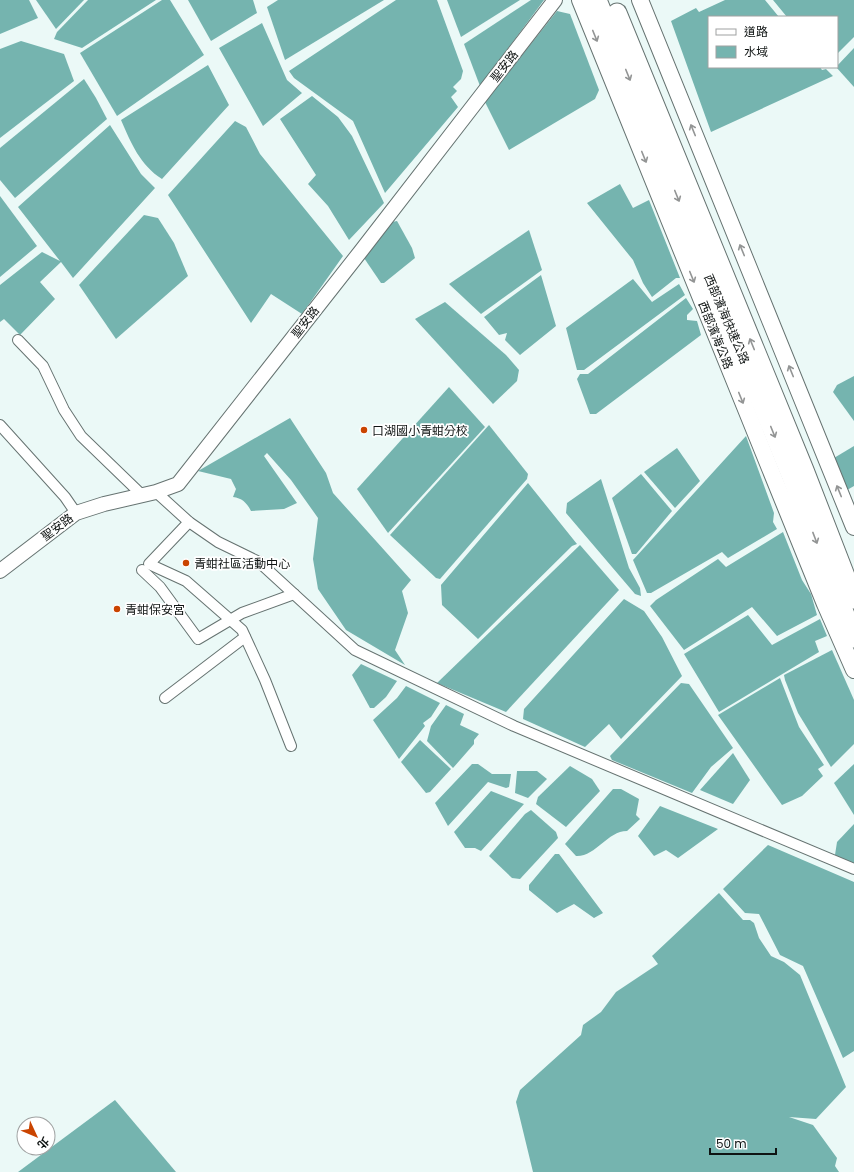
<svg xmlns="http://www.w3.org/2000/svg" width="854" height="1172" viewBox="0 0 854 1172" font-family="Poppins,'Noto Sans TC',sans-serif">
	<rect width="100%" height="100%" fill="#ebf9f7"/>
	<g fill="#75b4af">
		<path d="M 0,0 L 29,0 L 38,18 L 0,34 Z"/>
		<path d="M 36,0 L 84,0 L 56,29 Z"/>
		<path d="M 88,0 L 156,0 L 82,48 L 54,39 L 57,32 Z"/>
		<path d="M 162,0 L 170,0 L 204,55 L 117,116 L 80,53 Z"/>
		<path d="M 188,0 L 253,0 L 257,13 L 211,41 Z"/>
		<path d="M 278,0 L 384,0 L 285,60 L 267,7 Z"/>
		<path d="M 396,0 L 437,0 L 463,71 L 461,79 L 453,87 L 457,91 L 451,97 L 458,107 L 385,193 L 353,121 L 294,78 L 289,71 Z"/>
		<path d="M 447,0 L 520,0 L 461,37 Z"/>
		<path d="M 531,0 L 544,0 L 480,86 L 464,44 Z"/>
		<path d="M 725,0 L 765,0 L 779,17 L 709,17 L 709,67 L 820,67 L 822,70 L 826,69 L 833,76 L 711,132 L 671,21 L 696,8 L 699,12 Z"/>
		<path d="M 773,0 L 854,0 L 854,37 L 837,54 L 837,17 L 787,17 Z"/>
		<path d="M 557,11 L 570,14 L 599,90 L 595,99 L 509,150 L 485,102 Z"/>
		<path d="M 262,23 L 287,80 L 302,93 L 263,126 L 219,48 Z"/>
		<path d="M 21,41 L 64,54 L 74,81 L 0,138 L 0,49 Z"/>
		<path d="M 854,48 L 854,87 L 836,67 Z"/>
		<path d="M 208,65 L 229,105 L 162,179 C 140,165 131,143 121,120 Z"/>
		<path d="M 84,79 L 96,98 L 107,119 L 15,198 L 0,180 L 0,148 Z"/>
		<path d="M 312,96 L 338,117 L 352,136 L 384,203 L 349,240 L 328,206 L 308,184 L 316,175 L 280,119 Z"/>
		<path d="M 235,121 L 246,127 L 260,154 L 343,256 L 302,314 L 271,294 L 251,323 L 168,195 Z"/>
		<path d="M 110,125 L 141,174 L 155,188 L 73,278 L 61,262 L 40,282 L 55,299 L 20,335 L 4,319 L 0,322 L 0,285 L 42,252 L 60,261 L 18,207 Z"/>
		<path d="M 620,184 L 633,208 L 649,200 L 680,278 L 676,278 L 652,297 L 643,283 L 633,260 L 587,203 Z"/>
		<path d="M 0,196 L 37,246 L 0,277 Z"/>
		<path d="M 144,215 L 158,218 L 174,243 L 188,276 L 116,339 L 79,285 Z"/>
		<path d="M 397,221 L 412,248 L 415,258 L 384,283 L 381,283 L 364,258 L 392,222 Z"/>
		<path d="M 529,230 L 542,270 L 481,314 L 449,284 Z"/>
		<path d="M 541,275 L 556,326 L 520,355 L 505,340 L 507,333 L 499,335 L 484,317 Z"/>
		<path d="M 633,279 L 652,302 L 679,284 L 685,295 L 584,370 L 577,370 L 566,328 Z"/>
		<path d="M 686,298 L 693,309 L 687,315 L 687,320 L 697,321 L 701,335 L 596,414 L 590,414 L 577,379 L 580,374 L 588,374 Z"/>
		<path d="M 445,302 L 506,355 L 519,370 L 517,381 L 493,404 L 415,319 Z"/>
		<path d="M 854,376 L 854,421 L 833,392 L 837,385 Z"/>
		<path d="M 449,387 L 485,427 L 388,533 L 357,489 Z"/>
		<path d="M 290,418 L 326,473 L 333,493 L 411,580 L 402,591 L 408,613 L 395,650 L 405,665 L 346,630 L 318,589 L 313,559 L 318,518 L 291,480 L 267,453 L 264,456 L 297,503 L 284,509 L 251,511 C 247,503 242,498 233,497 L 236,489 L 231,479 L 198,471 Z"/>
		<path d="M 489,425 L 528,474 L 527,479 L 440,579 L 436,578 L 390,535 Z"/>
		<path d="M 746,436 L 774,513 L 773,522 L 777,529 L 728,558 L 722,552 L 651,593 L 647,593 L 633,560 Z"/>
		<path d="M 854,446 L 854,486 L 847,490 L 834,458 Z"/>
		<path d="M 677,448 L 700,481 L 675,508 L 644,472 Z"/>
		<path d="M 641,474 L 672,511 L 636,554 L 632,554 L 612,498 Z"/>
		<path d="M 601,479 L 629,568 L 640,588 L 641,596 L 635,594 L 566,513 L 567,503 Z"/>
		<path d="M 528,483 L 577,544 L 572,546 L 478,639 L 442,605 L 441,585 Z"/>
		<path d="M 783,532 L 802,580 L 811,594 L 817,615 L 777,636 L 752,607 L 684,650 L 650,606 L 656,600 L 718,559 L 726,567 Z"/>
		<path d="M 580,545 L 619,590 L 506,712 L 437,683 Z"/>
		<path d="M 624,599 L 644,611 L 662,637 L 682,676 L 621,739 L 609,724 L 585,747 L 523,719 L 524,709 Z"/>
		<path d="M 748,615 L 772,645 L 820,619 L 827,636 L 815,641 L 819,652 L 719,712 L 684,654 Z"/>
		<path d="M 832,650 L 854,700 L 854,744 L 831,767 L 798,713 L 785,680 L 784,675 Z"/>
		<path d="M 361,664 L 397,681 L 386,697 L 374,708 L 370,708 L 352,675 Z"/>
		<path d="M 780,678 L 799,727 L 824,765 L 818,769 L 823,776 L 802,796 L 782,805 L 718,715 Z"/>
		<path d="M 681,683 L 689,684 L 733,748 L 711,767 L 692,793 L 612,760 L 610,756 Z"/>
		<path d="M 406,686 L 440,703 L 431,717 L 423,723 L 425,726 L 399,759 L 373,720 L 397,698 Z"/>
		<path d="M 446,705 L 464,714 L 460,725 L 479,734 L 474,740 L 474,744 L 453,768 L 427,741 L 431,726 Z"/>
		<path d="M 420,740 L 451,769 L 430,792 L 426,793 L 401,762 Z"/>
		<path d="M 733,753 L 750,780 L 733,804 L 700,790 Z"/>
		<path d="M 472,764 L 478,764 L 492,774 L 511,774 L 509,787 L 506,788 L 488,782 L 448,826 L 435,803 Z"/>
		<path d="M 854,764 L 854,815 L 834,783 Z"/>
		<path d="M 570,766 L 592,779 L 600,791 L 566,827 L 536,804 L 538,797 Z"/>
		<path d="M 517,771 L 537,771 L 547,779 L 528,798 L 515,793 Z"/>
		<path d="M 613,789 L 621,789 L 639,799 L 636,815 L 640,819 L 627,831 C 607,831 596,857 576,856 L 565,844 Z"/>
		<path d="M 491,791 L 524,804 L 481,851 L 475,848 L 465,848 L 454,832 Z"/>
		<path d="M 660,806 L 718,829 L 678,858 L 666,850 L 654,856 L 638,836 Z"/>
		<path d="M 531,810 L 556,832 L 558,838 L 520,879 L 512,878 L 489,856 L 525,814 Z"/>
		<path d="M 854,824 L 854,864 L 835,855 L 837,842 Z"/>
		<path d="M 768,845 L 854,882 L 854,1051 L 843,1058 L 803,966 L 780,955 L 759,914 L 745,913 L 723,889 Z"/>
		<path d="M 555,854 L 559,854 L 603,913 L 594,918 L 574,904 L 557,913 L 529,890 L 529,885 Z"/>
		<path d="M 719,893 L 743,920 L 750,920 L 754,923 L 759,938 L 771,956 L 784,962 L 800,975 L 846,1087 L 816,1119 L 789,1117 L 813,1125 L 837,1158 L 835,1166 L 839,1172 L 533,1172 L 516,1102 L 520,1090 L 581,1035 L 583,1025 L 601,1012 L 616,992 L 658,964 L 652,956 Z"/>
		<path d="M 115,1100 L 176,1172 L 18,1172 Z"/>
	</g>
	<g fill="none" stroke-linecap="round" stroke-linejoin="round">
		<defs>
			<g id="street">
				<path d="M 18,340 L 43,366 L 64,410 L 81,436 L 142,495"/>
				<path d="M 0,425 L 65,497 L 76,513"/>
				<path d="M 156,492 L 189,522 L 218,542 L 259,562 L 355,650 L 514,726 L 854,869"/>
				<path d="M 189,522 L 149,564 L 186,581 L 242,630 L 265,680 L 291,746"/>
				<path d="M 142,570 L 160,587 L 198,639 L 242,613 L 294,594"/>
				<path d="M 165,698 L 245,637"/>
			</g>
			<path id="secondary" d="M 0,571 L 76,513 L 104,504 L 156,492 L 178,484 L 361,251 L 555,0"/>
			<g id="primary">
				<path d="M 580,0 L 825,604 L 854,670"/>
				<path d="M 640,0 L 854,527"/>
			</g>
			<g id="highway">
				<path d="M 597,0 L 791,475 L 854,638"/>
				<path d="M 617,13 L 804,470 L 854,599"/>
			</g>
		</defs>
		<use href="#street" stroke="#667371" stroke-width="12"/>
		<use href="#secondary" stroke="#667371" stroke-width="16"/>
		<use href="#primary" stroke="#667371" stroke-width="18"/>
		<use href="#highway" stroke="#667371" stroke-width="21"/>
		<use href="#street" stroke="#fff" stroke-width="10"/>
		<use href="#secondary" stroke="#fff" stroke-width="14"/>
		<use href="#primary" stroke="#fff" stroke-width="16"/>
		<use href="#highway" stroke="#fff" stroke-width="19"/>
	</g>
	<defs><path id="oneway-shaft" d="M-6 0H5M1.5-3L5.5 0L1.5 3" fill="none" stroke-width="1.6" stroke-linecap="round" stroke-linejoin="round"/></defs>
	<g stroke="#939595">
		<use href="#oneway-shaft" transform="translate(595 36) rotate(68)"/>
		<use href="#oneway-shaft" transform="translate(628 75) rotate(68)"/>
		<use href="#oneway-shaft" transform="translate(693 130) rotate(-112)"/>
		<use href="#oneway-shaft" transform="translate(644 157) rotate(68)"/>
		<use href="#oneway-shaft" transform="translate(677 196) rotate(68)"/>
		<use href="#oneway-shaft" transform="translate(742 250) rotate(-112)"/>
		<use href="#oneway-shaft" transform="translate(692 277) rotate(68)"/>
		<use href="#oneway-shaft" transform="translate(752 344) rotate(-112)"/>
		<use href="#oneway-shaft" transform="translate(791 371) rotate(-112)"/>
		<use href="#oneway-shaft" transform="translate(741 398) rotate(68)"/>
		<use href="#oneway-shaft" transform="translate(773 432) rotate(68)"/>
		<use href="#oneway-shaft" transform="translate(839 491) rotate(-112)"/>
		<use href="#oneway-shaft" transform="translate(815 538) rotate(69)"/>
	</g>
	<g fill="#ca4400" stroke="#fff" stroke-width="1.5">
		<circle cx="364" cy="430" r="4"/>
		<circle cx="186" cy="563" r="4"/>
		<circle cx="117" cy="609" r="4"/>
	</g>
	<g text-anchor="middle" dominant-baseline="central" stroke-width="3.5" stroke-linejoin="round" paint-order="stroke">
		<g font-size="12" fill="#0f1413" stroke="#fff">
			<text transform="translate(504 66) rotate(-52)">聖安路</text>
			<text transform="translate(727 319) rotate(67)">西部濱海快速公路</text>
			<text transform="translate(305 322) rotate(-52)">聖安路</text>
			<text transform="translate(716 335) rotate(68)">西部濱海公路</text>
			<text transform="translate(57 527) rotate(-37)">聖安路</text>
		</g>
		<g font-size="12" fill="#0f1413" stroke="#fff" text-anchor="start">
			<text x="372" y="430">口湖國小青蚶分校</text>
			<text x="194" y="563">青蚶社區活動中心</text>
			<text x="125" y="609">青蚶保安宮</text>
		</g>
	</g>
	<rect x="708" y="16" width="130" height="52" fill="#ffffff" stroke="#9fa1a1"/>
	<rect x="716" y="29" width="20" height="6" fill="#ffffff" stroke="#9fa1a1"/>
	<text x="744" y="36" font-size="12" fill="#0f1413">道路</text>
	<rect x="716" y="46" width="20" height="12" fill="#75b4af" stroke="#9fa1a1"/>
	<text x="744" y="56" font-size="12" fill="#0f1413">水域</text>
	<g transform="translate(36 1136) rotate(134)"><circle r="19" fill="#ffffff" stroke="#9fa1a1"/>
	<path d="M0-3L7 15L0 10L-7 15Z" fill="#ca4400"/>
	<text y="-6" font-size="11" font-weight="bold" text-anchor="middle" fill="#0f1413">北</text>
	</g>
	<path d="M710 1148v6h66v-6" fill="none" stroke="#0f1413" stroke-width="2"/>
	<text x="716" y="1148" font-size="12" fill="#0f1413" stroke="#ffffff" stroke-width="3" paint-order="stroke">50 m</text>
</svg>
